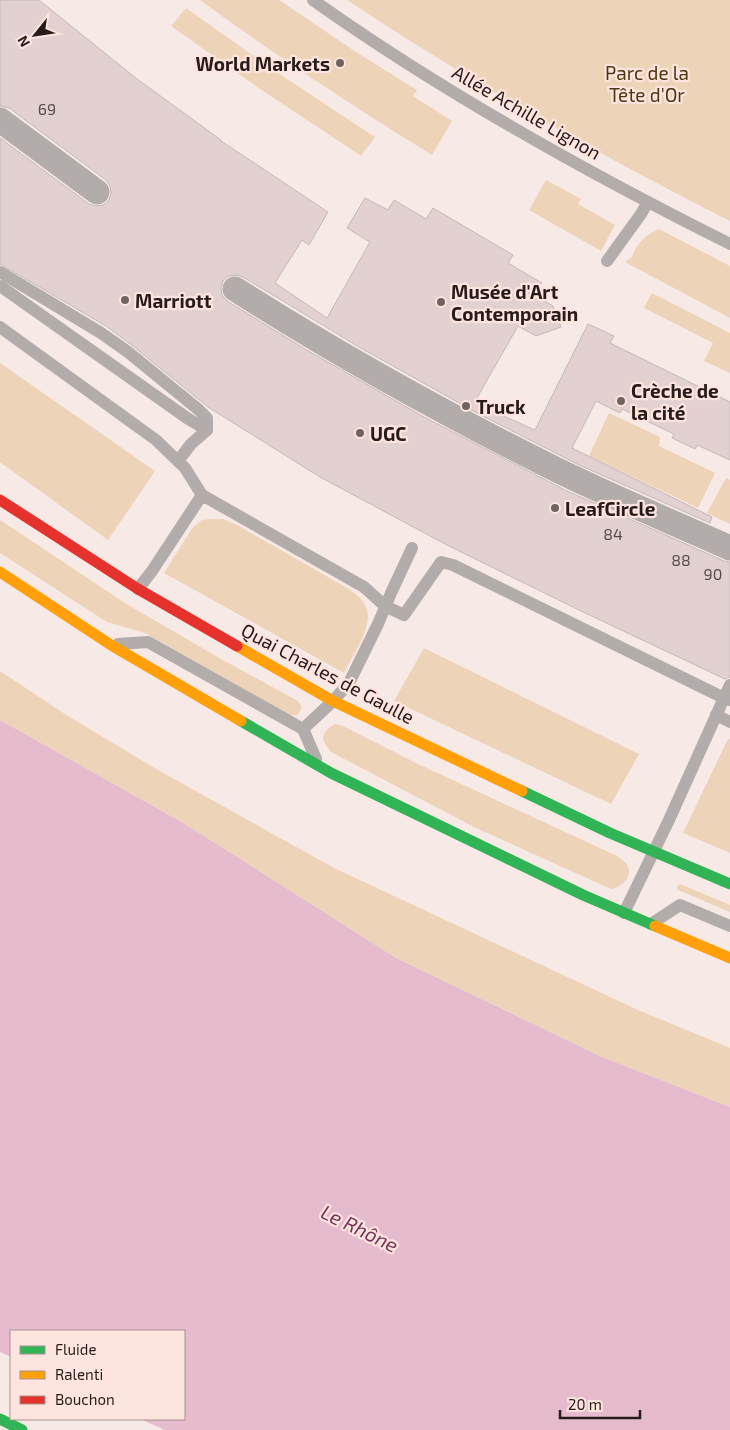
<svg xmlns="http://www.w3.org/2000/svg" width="730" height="1430" viewBox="0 0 730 1430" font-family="'Exo 2',sans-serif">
	<rect width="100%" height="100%" fill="#f7e9e5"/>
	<g fill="#edd4b9">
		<path d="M 200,0 L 279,0 L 356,52 L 417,90 L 413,96 L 452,121 L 432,155 C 352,106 275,55 200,0 Z"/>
		<path d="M 347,0 L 730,0 L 730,221 C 599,155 469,81 347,0 Z"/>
		<path d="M 186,8 L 269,67 L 375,137 L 361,156 L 260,89 L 171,26 Z"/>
		<path d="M 546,180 L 581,199 L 578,204 L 615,225 L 601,251 L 529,210 Z"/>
		<path d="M 659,229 L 730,266 L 730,318 L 625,262 L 632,257 C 636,244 647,234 659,229 Z"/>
		<path d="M 652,293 L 730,333 L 730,373 L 704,361 L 713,343 L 644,308 Z"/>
		<path d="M 0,363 L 155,471 L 108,540 L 0,462 Z"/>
		<path d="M 609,413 L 660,437 L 659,446 L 715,473 L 698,508 L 589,456 Z"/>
		<path d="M 726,478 L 730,480 L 730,524 L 707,513 Z"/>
		<path d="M 211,519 L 223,519 L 237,525 L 349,589 C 354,593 360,597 364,603 C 377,623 353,654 344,673 L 164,573 L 193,527 L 202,520 Z"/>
		<path d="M 0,520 L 125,603 L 221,659 L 298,701 L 302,707 L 298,715 L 289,715 L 145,633 L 107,622 L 0,553 Z"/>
		<path d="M 424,648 L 639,754 L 611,804 L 394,701 Z"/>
		<path d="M 0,671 L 68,716 L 158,770 L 334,868 L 638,1010 L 730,1048 L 730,1107 L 602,1057 L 396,958 L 185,824 L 0,720 Z"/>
		<path d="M 335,724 L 343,726 L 418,764 L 617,856 C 620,858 625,861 627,865 C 634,876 622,887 611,889 L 474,827 L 331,752 C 320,739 320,733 335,724 Z"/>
		<path d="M 728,739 L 730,739 L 730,853 L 683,833 Z"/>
		<path d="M 680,884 L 730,905 L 730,912 L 678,890 L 677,889 L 678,885 Z"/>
	</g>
	<path fill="#e6bbcd" d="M 0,720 L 185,824 L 396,958 L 602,1057 L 730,1107 L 730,1430 L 165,1430 L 140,1419 L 184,1419 L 184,1331 L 11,1331 L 11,1357 L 0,1352 Z"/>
	<path fill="#e3d1d1" stroke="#c5b9b7" d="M 0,0 L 39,0 L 137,79 L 221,140 L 221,141 L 328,212 L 309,245 L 302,240 L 275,283 L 327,318 L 370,242 L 347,228 L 365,198 L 388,210 L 394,200 L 426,219 L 433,208 L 513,255 L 508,263 L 542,283 L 527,291 L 553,306 L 561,327 L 536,336 L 518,326 L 474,403 L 535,430 L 588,324 L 614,336 L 610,343 L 730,402 L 730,460 L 697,445 L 695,449 L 672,438 L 674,434 L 622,409 L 620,413 L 596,401 L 572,448 L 712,517 L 710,523 L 579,465 L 477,413 L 359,347 L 243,277 L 236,275 L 229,276 L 223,281 L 221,288 L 222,295 L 227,301 L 305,349 L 424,417 L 567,491 L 724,561 L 730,562 L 730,677 L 725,679 L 581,611 L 447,545 L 320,477 L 208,407 L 133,346 L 106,326 L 0,264 L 0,138 L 89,204 L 96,206 L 103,205 L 109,200 L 111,193 L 110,186 L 106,180 L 9,108 L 0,106 Z"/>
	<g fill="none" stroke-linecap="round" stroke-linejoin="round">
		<g stroke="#b2adaa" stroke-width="12">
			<path d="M 313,0 C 444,93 586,172 730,244"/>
			<path d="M 607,261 L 641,214 L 648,202"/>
			<path d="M 0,272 L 101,333 L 128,352 L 199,410 L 207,418 L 207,430 L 187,418 L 0,286"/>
			<path d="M 0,327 L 156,440 L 185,468 L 202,495"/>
			<path d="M 178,461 L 191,444 L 207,430"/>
			<path d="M 138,589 L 152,571 L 202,495 L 364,587 L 385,606 L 404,615 L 441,562 L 453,565 L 724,698 L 669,820 L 624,913"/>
			<path d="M 118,644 L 148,642 L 303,729 L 333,701 L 349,683 L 378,624 L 391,593 L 412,548"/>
			<path d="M 730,685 L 724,698 L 730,700"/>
			<path d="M 716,715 L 730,722"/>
			<path d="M 303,729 L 316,759"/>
			<path d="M 651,924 L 680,905 L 730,926"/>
		</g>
		<g stroke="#b2adaa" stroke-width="25">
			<path d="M 0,120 L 97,192"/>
			<path d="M 235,289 C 337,354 443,413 551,467 C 609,496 670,521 730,548"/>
		</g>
		<g stroke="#30b455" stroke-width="11">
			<path d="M 241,721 L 331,773 L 583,895 L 655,926"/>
			<path d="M 522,791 L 610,833 L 730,884"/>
			<path d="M 0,1419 L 22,1430"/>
		</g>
		<g stroke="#ff9f0a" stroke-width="11">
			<path d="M 0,572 L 111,645 L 241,721"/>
			<path d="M 237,646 L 333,701 L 522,791"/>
			<path d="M 655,926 L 730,958"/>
		</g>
		<path stroke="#e5322d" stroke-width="11" d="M 0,500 L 138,589 L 237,646"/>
	</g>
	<g fill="#706460" stroke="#fee4de" stroke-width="2">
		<circle cx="340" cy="63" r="5"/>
		<circle cx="125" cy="300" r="5"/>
		<circle cx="441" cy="302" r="5"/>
		<circle cx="621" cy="401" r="5"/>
		<circle cx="466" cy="406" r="5"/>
		<circle cx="360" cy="433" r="5"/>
		<circle cx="555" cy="508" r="5"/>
	</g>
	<g text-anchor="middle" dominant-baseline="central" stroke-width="4.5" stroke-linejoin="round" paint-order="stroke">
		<g font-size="16" fill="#594c4a">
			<text x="47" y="108">69</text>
			<text x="613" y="533">84</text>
			<text x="681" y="559">88</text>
			<text x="713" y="573">90</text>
		</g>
		<g font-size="19" font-weight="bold" fill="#271c19" stroke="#fee4de" text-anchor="start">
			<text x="330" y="63" text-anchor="end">World Markets</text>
			<text x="451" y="291">Musée d'Art<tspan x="451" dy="22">Contemporain</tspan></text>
			<text x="135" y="300">Marriott</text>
			<text x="631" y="390">Crèche de<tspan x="631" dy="22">la cité</tspan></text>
			<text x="476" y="406">Truck</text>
			<text x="370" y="433">UGC</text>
			<text x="565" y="508">LeafCircle</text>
		</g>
		<g font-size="19" fill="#4d3610" stroke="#fee4de">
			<text x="647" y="72">Parc de la<tspan x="647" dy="22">Tête d'Or</tspan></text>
		</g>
		<g font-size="19" fill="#271c19" stroke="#fee4de">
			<text transform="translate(527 112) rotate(30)">Allée Achille Lignon</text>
			<text transform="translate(328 673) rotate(28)">Quai Charles de Gaulle</text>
		</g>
		<g font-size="20" font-style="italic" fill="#763458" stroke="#fee4de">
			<text transform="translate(360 1228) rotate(26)">Le Rhône</text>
		</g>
	</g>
	<rect x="10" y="1330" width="175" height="90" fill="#fee4de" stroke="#a8948f"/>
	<rect x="20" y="1346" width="25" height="8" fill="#30b455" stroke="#a8948f"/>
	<text x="55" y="1355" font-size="15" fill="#271c19">Fluide</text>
	<rect x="20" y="1371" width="25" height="8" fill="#ff9f0a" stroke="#a8948f"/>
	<text x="55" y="1380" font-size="15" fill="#271c19">Ralenti</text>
	<rect x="20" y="1396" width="25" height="8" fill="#e5322d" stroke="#a8948f"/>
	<text x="55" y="1405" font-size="15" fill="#271c19">Bouchon</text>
	<g transform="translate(35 35) rotate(240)" stroke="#fee4de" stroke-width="4" paint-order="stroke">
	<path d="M0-4L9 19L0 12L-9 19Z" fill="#271c19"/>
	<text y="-8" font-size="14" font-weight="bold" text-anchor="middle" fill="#271c19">N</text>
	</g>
	<path d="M560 1410v8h80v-8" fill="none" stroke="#271c19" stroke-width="2.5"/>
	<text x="568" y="1410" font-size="15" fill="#271c19" stroke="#fee4de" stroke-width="4" paint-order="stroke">20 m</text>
</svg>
